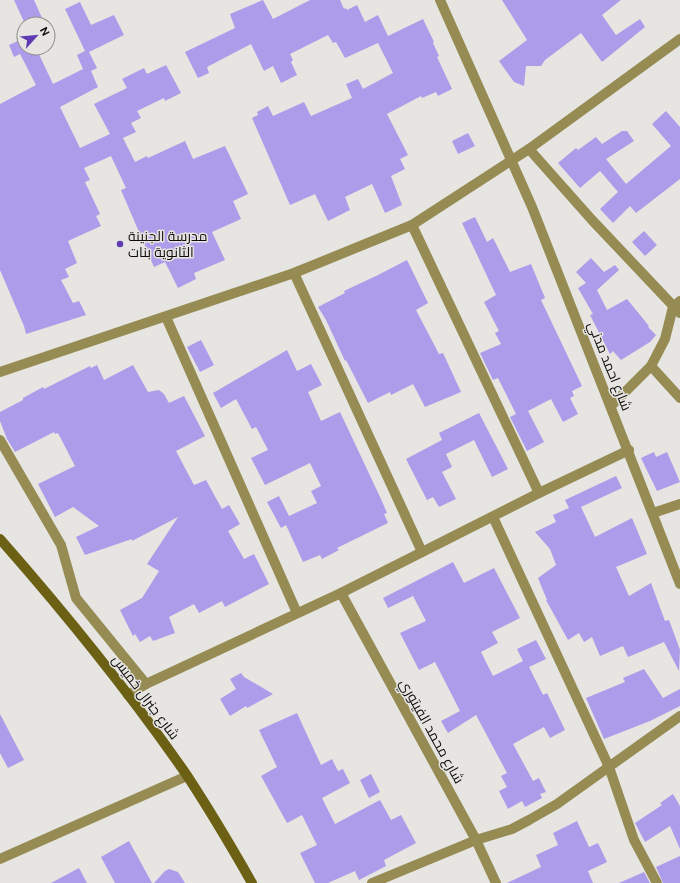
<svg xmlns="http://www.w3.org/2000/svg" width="680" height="883" viewBox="0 0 680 883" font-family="Ubuntu,Cairo,sans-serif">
	<rect width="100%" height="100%" fill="#e6e5e1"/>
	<g fill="#ab9dea">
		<path d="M 14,0 L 34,0 L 42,18 L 25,24 Z"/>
		<path d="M 263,0 L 273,19 L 310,0 L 340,0 L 344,9 L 346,8 L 347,10 L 357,5 L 365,22 L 378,15 L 388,36 L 423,19 L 434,42 L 433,43 L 439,56 L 437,57 L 452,89 L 438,96 L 436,92 L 422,98 L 421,96 L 387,114 L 408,155 L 400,159 L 405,169 L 391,176 L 402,205 L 385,213 L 372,184 L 345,197 L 350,210 L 328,221 L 315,194 L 290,205 L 252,118 L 258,115 L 257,112 L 268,106 L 273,116 L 304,102 L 311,116 L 352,98 L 346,84 L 358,79 L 363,89 L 393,73 L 378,43 L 345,58 L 336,42 L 333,43 L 328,35 L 290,54 L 293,60 L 291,62 L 297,75 L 281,83 L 273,66 L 264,71 L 251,44 L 207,67 L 209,73 L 198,78 L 185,52 L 235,28 L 230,14 Z"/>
		<path d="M 502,0 L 621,0 L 602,15 L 616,35 L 640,19 L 645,27 L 602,62 L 581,33 L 545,60 L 541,66 L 526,66 L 524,86 L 514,82 L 499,61 L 527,40 Z"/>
		<path d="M 80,2 L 91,25 L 114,15 L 124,35 L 89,52 L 97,68 L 91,71 L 98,87 L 60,107 L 80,148 L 110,134 L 94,104 L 127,88 L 122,79 L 144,68 L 147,74 L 166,65 L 181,93 L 165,101 L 164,98 L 137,111 L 141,118 L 131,123 L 136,132 L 123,138 L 135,162 L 147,156 L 148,158 L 185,141 L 193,159 L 225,146 L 248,194 L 233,201 L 241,219 L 212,232 L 225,260 L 194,273 L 196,279 L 178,288 L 165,262 L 154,267 L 121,190 L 126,188 L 111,156 L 84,168 L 90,180 L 85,182 L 100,214 L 96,216 L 101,226 L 68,241 L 77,263 L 65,269 L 69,277 L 61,280 L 73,303 L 79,301 L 86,315 L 26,334 L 24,326 L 0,270 L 0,104 L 36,85 L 20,54 L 14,57 L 9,45 L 24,38 L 24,48 L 36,48 L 53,84 L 83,69 L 77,55 L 85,51 L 65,9 Z"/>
		<path d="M 666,111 L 680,127 L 680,179 L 636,213 L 630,206 L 613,223 L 600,209 L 618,192 L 600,171 L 580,188 L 558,163 L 576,148 L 578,150 L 596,137 L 602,144 L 622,131 L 627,131 L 634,141 L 606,159 L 626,184 L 671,146 L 652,124 Z"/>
		<path d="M 468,133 L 475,146 L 458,154 L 452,141 Z"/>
		<path d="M 475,217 L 487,242 L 493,238 L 510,272 L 531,264 L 545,298 L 541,300 L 582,386 L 572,391 L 574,396 L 570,398 L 578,414 L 563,422 L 551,399 L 528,411 L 544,442 L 527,451 L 510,417 L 516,414 L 498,378 L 493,380 L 480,353 L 501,344 L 495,333 L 499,331 L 484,302 L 496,295 L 462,223 Z"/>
		<path d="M 644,231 L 657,245 L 645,256 L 632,242 Z"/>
		<path d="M 591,258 L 604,272 L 615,265 L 619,270 L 597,290 L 607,310 L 627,299 L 649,326 L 648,327 L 656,335 L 650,342 L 621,360 L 613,351 L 610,354 L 590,315 L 593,314 L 578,288 L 586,283 L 576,272 Z"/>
		<path d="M 407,260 L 428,303 L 416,310 L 439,354 L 443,353 L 461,392 L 425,407 L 413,384 L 391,395 L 390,392 L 368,403 L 346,360 L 345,361 L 326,320 L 318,307 L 345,293 L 344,291 L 378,275 Z"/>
		<path d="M 201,340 L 214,365 L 200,372 L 187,347 Z"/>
		<path d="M 287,350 L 297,371 L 311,364 L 322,385 L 308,392 L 321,421 L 340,412 L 381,499 L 387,513 L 384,514 L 388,523 L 337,548 L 339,550 L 322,559 L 320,555 L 303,562 L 286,525 L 281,528 L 267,502 L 279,496 L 289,516 L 317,503 L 311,491 L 321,486 L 310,463 L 265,485 L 251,458 L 268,450 L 256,427 L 252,429 L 236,399 L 221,408 L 213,393 Z"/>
		<path d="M 97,365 L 104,380 L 133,365 L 148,392 L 159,390 L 164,394 L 169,403 L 184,396 L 205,436 L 176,451 L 194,485 L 206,480 L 222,509 L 229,505 L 240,524 L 228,531 L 244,559 L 254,554 L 269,584 L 225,607 L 222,601 L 199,613 L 194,604 L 169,617 L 175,633 L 153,641 L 150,636 L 140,642 L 135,634 L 133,636 L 120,610 L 142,598 L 159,571 L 147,564 L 178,517 L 132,541 L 132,539 L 85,555 L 76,537 L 99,526 L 73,507 L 55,517 L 38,484 L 75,466 L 58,433 L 55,434 L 54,432 L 15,452 L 7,439 L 0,421 L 0,412 L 23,400 L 23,398 L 43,387 L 44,389 L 90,366 L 91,368 Z"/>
		<path d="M 479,413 L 508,469 L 492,477 L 474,440 L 446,454 L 452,467 L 442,472 L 456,499 L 439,507 L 433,497 L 427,500 L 406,459 L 442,440 L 439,433 Z"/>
		<path d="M 654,452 L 656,457 L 667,452 L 680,482 L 657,491 L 641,458 Z"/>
		<path d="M 616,476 L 622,488 L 581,507 L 595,537 L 632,518 L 647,554 L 616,567 L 629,596 L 651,583 L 665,621 L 669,620 L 680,650 L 679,671 L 664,642 L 628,657 L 623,646 L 600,656 L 592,637 L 584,642 L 579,633 L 568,640 L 546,600 L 547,600 L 538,578 L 556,565 L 550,549 L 535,532 L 556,522 L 553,515 L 569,508 L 565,500 Z"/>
		<path d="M 453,562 L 464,583 L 494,568 L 520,618 L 492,632 L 498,643 L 481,652 L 493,676 L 523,661 L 517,649 L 536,640 L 546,659 L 529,667 L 543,695 L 547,693 L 565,730 L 550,738 L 544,727 L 513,744 L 533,781 L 539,778 L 546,792 L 540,794 L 542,798 L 525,807 L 522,801 L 508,809 L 499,791 L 507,787 L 501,776 L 507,773 L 476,715 L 448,733 L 441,721 L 460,711 L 435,662 L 419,670 L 400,633 L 426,621 L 413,596 L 388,608 L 383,598 Z"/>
		<path d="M 644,669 L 663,698 L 680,689 L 680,706 L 650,721 L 604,739 L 586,698 L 625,682 L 623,678 Z"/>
		<path d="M 241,673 L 244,677 L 273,694 L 247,708 L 246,706 L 230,716 L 220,699 L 236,689 L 230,679 Z"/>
		<path d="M 297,713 L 321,765 L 332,759 L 338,771 L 343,769 L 350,783 L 322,798 L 335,824 L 380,800 L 391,820 L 401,815 L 416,843 L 384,860 L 386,866 L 359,880 L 355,871 L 328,883 L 315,883 L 300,853 L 317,845 L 302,815 L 287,823 L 261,776 L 277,767 L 259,730 Z"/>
		<path d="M 0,714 L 24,760 L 8,768 L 0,753 Z"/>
		<path d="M 371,774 L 380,792 L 369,798 L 360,780 Z"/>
		<path d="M 673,794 L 680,806 L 680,849 L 670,826 L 645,842 L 635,823 L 662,805 L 660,803 Z"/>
		<path d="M 577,821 L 589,847 L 598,843 L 607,862 L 588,871 L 593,883 L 507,883 L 541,867 L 536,855 L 558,845 L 553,833 Z"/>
		<path d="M 129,841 L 152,883 L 115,883 L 101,857 Z"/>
		<path d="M 680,856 L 680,883 L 663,883 L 656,867 Z"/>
		<path d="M 79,868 L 87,883 L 51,883 Z"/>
		<path d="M 169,869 L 178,872 L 185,883 L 154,883 L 165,871 Z"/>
		<path d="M 644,872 L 650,883 L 619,883 Z"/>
	</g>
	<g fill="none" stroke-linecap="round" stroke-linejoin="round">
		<g stroke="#958b53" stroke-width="10">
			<path d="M 529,149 L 592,220 L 680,313"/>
			<path d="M 412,225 L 539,493"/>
			<path d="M 294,273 L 422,552"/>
			<path d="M 166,317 L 297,613"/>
			<path d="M 651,366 L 680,398"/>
			<path d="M 0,372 L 294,273 L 412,225 L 529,149 L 680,39"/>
			<path d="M 611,406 L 651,366 L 665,339 L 673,307 L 680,301"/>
			<path d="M 0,440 L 61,545 L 76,598 L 146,684"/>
			<path d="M 653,513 L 680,504"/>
			<path d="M 493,517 L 609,767 L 634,840 L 657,883"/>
			<path d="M 341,593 L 476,840 L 496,883"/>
			<path d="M 128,695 L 146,684 L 341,593 L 539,493 L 629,450"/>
			<path d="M 0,859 L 187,776"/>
			<path d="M 372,883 L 476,840 L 512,829 L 529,820 L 557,804 L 680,716"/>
		</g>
		<path stroke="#958b53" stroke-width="10" d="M 440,0 L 532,207 L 680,584"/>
		<path stroke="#6c6014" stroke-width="10" d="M 0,539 C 66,614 129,692 186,774 C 209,809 231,846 252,883"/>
	</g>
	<circle fill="#5f3ab2" stroke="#e6e5e1" stroke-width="1.5" cx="120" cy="244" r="4"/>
	<g text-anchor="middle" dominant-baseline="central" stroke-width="3" stroke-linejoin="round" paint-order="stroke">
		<g font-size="14" fill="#0e0d0c" stroke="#e6e5e1" text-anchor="start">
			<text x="128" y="236">مدرسة الجنينة<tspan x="128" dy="16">الثانوية بنات</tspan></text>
		</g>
		<g font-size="14" fill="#0e0d0c" stroke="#e6e5e1">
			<text transform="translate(610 366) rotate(68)">شارع احمد مدني</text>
			<text transform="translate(146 697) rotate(53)">شارع جنرال خميس</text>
			<text transform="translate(432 731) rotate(61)">شارع محمد الفيتوري</text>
		</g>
	</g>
	<g transform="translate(36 36) rotate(63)"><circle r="19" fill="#e6e5e1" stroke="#908f8c"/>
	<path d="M0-3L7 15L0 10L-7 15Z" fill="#5f3ab2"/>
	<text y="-6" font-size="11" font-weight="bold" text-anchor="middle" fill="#0e0d0c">N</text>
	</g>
</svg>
